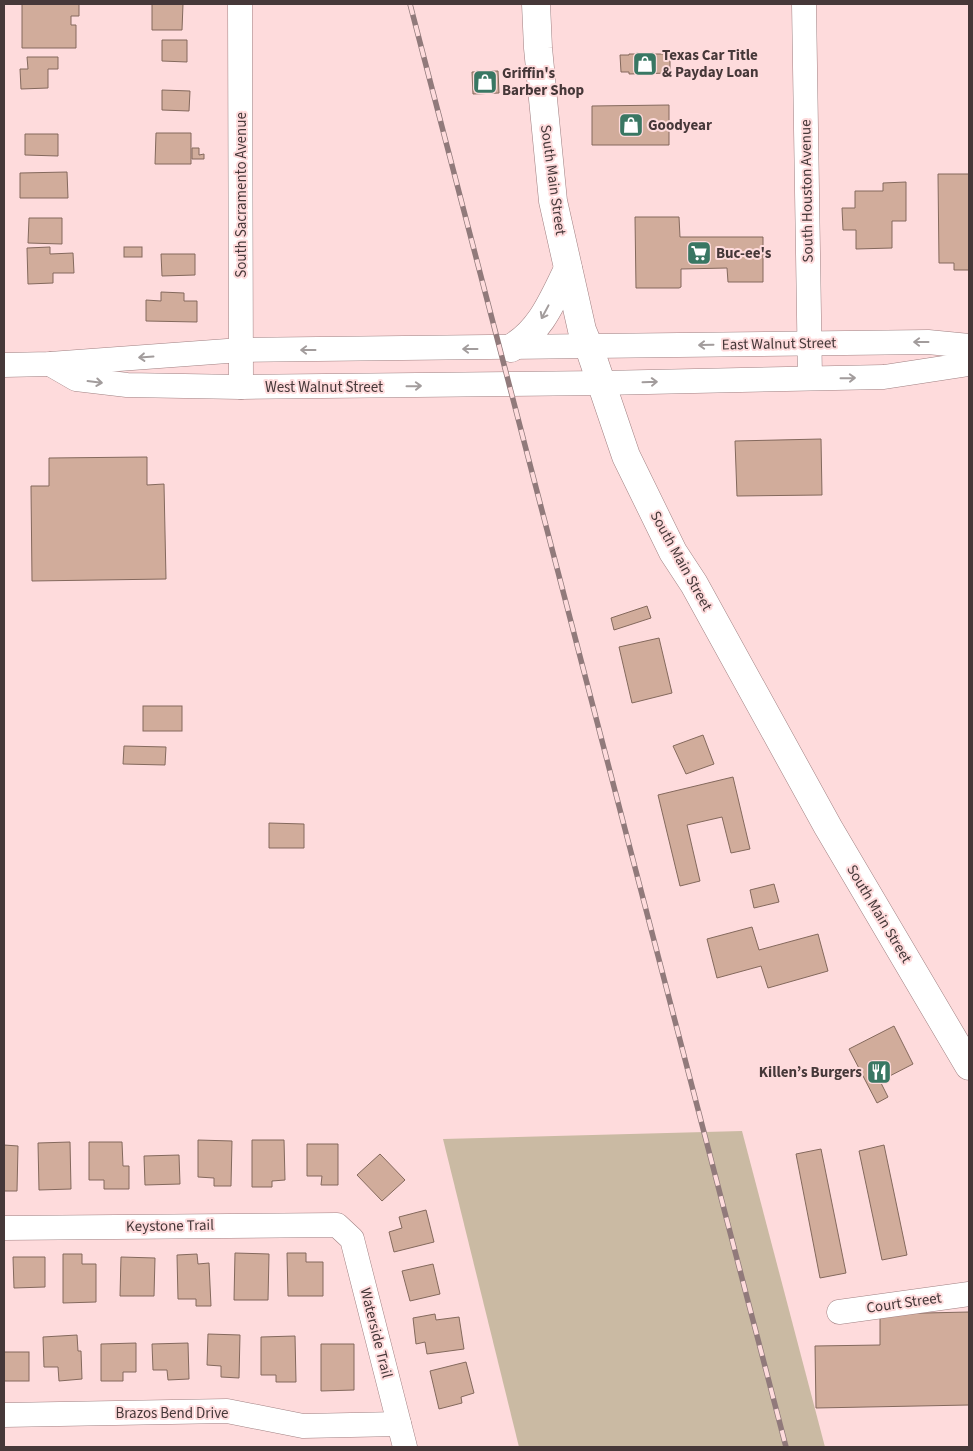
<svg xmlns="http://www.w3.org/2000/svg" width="973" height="1451" viewBox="0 0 973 1451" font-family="'Source Sans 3',sans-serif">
	<rect width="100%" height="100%" fill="#fedbdc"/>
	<path fill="#cabaa3" d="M 742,1131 L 825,1447 L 519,1447 L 443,1139 Z"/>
	<g fill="#d1ac9b" stroke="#84695d">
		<path d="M 22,4 L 79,4 L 79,16 L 71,16 L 71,25 L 76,25 L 76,48 L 22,48 Z"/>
		<path d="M 152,4 L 183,4 L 182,30 L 152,30 Z"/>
		<path d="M 162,40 L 187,40 L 187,62 L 162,61 Z"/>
		<path d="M 629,54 L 670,54 L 670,73 L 629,74 L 629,72 L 621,72 L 620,55 L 629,55 Z"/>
		<path d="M 27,57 L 58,57 L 58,69 L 48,69 L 48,88 L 21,89 L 20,69 L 28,69 Z"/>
		<path d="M 498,71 L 499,93 L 473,94 L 472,72 Z"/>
		<path d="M 162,90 L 190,91 L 189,111 L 162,110 Z"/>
		<path d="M 669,105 L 669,145 L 592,145 L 592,106 Z"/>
		<path d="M 156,133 L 191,133 L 191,164 L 155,164 Z"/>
		<path d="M 25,134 L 58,134 L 58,156 L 25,155 Z"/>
		<path d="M 192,148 L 199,148 L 199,155 L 204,154 L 204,159 L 192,159 Z"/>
		<path d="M 67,172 L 68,198 L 20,198 L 20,173 Z"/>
		<path d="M 938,174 L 969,174 L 969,270 L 954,270 L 954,263 L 939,263 Z"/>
		<path d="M 906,182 L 906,221 L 892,221 L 892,248 L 856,249 L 856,230 L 843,230 L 842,208 L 855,208 L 855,191 L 883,191 L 883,183 Z"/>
		<path d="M 635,217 L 679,217 L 680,237 L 763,237 L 763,282 L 728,282 L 727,268 L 681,269 L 681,287 L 679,288 L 636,288 Z"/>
		<path d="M 29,218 L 62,218 L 62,244 L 28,243 Z"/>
		<path d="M 50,247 L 50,254 L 73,253 L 74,273 L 53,273 L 53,283 L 28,284 L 27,248 Z"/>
		<rect x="124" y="247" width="18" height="10"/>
		<path d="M 161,254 L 195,254 L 195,275 L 162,276 Z"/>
		<path d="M 161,292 L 184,293 L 184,301 L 197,301 L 197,322 L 146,321 L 146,300 L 161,301 Z"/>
		<path d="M 821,439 L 822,495 L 737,496 L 735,441 Z"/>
		<path d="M 147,457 L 147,485 L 164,484 L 166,579 L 32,581 L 31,486 L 49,486 L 49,458 Z"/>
		<path d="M 647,606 L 651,618 L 614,630 L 611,618 Z"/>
		<path d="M 659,638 L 672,693 L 632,703 L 619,647 Z"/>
		<rect x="143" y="706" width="39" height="25"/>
		<path d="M 703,735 L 714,764 L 686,774 L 673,746 Z"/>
		<path d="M 124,746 L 166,747 L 165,765 L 123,764 Z"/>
		<path d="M 733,777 L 750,849 L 731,853 L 722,817 L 687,825 L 700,881 L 680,886 L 658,795 Z"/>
		<path d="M 269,823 L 304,824 L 304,848 L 269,848 Z"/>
		<path d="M 774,884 L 779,902 L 754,908 L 750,890 Z"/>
		<path d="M 752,927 L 759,950 L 818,934 L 828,971 L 768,988 L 761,966 L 717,978 L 707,939 Z"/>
		<path d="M 894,1026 L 913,1064 L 880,1081 L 888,1097 L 877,1103 L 849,1049 Z"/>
		<path d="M 198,1140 L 232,1141 L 231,1186 L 214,1186 L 214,1178 L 198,1177 Z"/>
		<path d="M 252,1140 L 284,1140 L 285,1180 L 272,1181 L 272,1187 L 252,1187 Z"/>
		<path d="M 70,1142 L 71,1189 L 39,1190 L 38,1143 Z"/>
		<path d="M 89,1142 L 122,1142 L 123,1166 L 129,1166 L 129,1189 L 104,1189 L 104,1180 L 89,1180 Z"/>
		<path d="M 307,1144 L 338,1144 L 338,1185 L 321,1185 L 322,1176 L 307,1176 Z"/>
		<path d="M 4,1145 L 18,1146 L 17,1191 L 4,1191 Z"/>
		<path d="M 884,1145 L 907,1255 L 882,1260 L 859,1151 Z"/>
		<path d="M 821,1149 L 846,1273 L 820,1278 L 796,1154 Z"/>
		<path d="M 380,1154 L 405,1180 L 382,1201 L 357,1175 Z"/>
		<path d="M 179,1155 L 180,1184 L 145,1185 L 144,1156 Z"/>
		<path d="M 426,1210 L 434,1242 L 394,1252 L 389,1232 L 402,1228 L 399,1217 Z"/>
		<path d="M 235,1253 L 269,1254 L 268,1300 L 234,1300 Z"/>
		<path d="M 287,1253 L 306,1253 L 306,1262 L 323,1262 L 323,1296 L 288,1296 Z"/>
		<path d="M 63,1254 L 82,1254 L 82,1264 L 96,1264 L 96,1302 L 63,1303 Z"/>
		<path d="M 197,1254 L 198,1264 L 209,1263 L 211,1306 L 196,1306 L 196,1299 L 178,1299 L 177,1255 Z"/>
		<path d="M 13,1257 L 45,1257 L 45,1287 L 14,1288 Z"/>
		<path d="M 121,1257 L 155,1258 L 154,1296 L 120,1296 Z"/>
		<path d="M 433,1264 L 440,1294 L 410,1301 L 402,1271 Z"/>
		<path d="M 969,1312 L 969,1405 L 816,1408 L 815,1346 L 880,1345 L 880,1314 Z"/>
		<path d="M 435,1314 L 436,1320 L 459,1317 L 464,1349 L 427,1354 L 425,1342 L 416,1344 L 413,1318 Z"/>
		<path d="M 208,1334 L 240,1335 L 239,1378 L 221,1377 L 221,1366 L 207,1365 Z"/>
		<path d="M 77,1335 L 78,1351 L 81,1351 L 82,1379 L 59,1381 L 58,1367 L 44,1367 L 43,1337 Z"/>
		<path d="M 295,1336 L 296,1382 L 276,1382 L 276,1375 L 261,1375 L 261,1337 Z"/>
		<path d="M 136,1343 L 136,1372 L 123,1372 L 123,1381 L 101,1381 L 101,1344 Z"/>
		<path d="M 188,1343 L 189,1379 L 168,1380 L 167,1370 L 153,1370 L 152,1344 Z"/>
		<path d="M 321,1344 L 354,1344 L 354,1390 L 321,1391 Z"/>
		<rect x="4" y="1352" width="25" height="29"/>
		<path d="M 466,1362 L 474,1393 L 461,1397 L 462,1403 L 439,1409 L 430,1371 Z"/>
	</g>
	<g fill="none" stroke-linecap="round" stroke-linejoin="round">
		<defs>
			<g id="minor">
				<path d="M 240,4 L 241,387"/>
				<path d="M 804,4 L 810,378"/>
				<path d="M 50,364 L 76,379 L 127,385 L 241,387 L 602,383 L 884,377 L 969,364"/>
				<path d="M 4,365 L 50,364 L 241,350 L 928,342 L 969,346"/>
				<path d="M 4,1228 L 337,1225 L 352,1239 L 405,1447"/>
				<path d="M 839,1312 L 969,1294"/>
				<path d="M 4,1415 L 227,1411 L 303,1426 L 399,1424"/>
			</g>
			<g id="major">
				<path d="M 536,4 L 538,48 L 553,201 L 582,330 L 589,347 L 626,456 L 673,552 L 694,584 L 828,827 L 969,1066"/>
				<path d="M 511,348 C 541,331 553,299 568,269"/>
			</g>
		</defs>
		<use href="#minor" stroke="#a08082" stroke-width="25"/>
		<use href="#major" stroke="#a08082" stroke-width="29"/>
		<use href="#minor" stroke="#fff" stroke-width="24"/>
		<use href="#major" stroke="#fff" stroke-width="28"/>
		<defs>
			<path id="rail" d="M 410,4 L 786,1447"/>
		</defs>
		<use href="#rail" stroke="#917a7b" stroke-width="5.5"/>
		<use href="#rail" stroke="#fedbdc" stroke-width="4" stroke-dasharray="11" stroke-linecap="butt"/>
	</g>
	<defs><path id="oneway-shaft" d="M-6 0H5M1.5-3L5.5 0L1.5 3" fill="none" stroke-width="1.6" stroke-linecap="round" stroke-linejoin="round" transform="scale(1.25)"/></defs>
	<g stroke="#a29c9c">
		<use href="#oneway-shaft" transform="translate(545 312) rotate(118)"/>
		<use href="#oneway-shaft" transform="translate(921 342) rotate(180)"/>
		<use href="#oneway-shaft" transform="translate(706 345) rotate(179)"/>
		<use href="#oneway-shaft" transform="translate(470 349) rotate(180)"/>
		<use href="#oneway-shaft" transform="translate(308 350) rotate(180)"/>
		<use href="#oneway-shaft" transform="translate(146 357) rotate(176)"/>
		<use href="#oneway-shaft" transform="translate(848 378) rotate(-1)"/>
		<use href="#oneway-shaft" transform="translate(95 382) rotate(7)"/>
		<use href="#oneway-shaft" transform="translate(650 382) rotate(-2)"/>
		<use href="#oneway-shaft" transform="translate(414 386) rotate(-1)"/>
	</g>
	<defs>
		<symbol id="shop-square" viewBox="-11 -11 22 22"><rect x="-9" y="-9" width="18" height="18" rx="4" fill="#397763" stroke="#fedbdc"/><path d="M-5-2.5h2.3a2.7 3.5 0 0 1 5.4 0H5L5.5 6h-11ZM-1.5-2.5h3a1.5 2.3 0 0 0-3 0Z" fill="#fff"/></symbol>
		<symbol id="supermarket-square" viewBox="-11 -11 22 22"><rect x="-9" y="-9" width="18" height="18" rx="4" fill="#397763" stroke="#fedbdc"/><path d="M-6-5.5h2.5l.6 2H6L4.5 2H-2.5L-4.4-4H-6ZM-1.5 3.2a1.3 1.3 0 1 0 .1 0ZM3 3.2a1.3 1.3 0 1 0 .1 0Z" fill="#fff"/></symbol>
		<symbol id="restaurant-square" viewBox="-11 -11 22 22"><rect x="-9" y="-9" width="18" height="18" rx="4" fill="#397763" stroke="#fedbdc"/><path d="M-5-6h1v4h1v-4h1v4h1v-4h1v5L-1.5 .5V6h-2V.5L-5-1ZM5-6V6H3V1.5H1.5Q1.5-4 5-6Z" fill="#fff"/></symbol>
	</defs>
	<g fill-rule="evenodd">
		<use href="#shop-square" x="631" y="50" width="28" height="28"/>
		<use href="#shop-square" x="471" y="68" width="28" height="28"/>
		<use href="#shop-square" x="617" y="111" width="28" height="28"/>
		<use href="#supermarket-square" x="685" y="239" width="28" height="28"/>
		<use href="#restaurant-square" x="865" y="1058" width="28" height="28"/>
	</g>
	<g text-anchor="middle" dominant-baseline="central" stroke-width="4" stroke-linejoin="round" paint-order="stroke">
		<g font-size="15" font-weight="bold" fill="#463839" stroke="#fedbdc" text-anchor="start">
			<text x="662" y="55">Texas Car Title<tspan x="662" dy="17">&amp; Payday Loan</tspan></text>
			<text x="502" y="73">Griffin's<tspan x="502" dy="17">Barber Shop</tspan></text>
			<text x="648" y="125">Goodyear</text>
			<text x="716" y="253">Buc-ee's</text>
			<text x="862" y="1072" text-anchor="end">Killen’s Burgers</text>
		</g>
		<g font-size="15" fill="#463839" stroke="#fedbdc">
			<text transform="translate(553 180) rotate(82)">South Main Street</text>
			<text transform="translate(807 191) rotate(-91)">South Houston Avenue</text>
			<text transform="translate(241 195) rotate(-90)">South Sacramento Avenue</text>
			<text transform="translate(779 344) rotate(-1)">East Walnut Street</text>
			<text x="324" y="387">West Walnut Street</text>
			<text transform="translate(681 561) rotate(61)">South Main Street</text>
			<text transform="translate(879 914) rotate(59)">South Main Street</text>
			<text transform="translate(170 1226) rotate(-1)">Keystone Trail</text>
			<text transform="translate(904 1303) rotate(-8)">Court Street</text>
			<text transform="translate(376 1333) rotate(76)">Waterside Trail</text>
			<text x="172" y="1413">Brazos Bend Drive</text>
		</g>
	</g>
	<rect width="973" height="1451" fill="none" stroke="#463839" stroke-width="10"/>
</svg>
